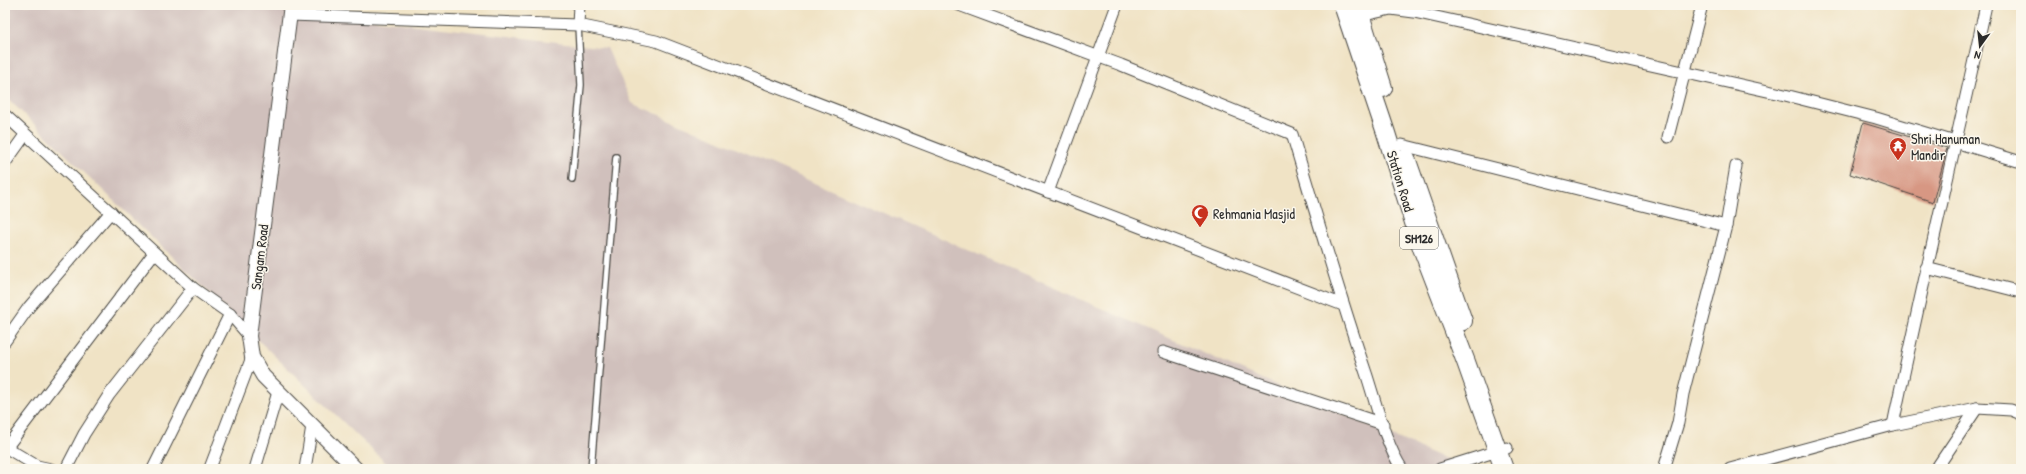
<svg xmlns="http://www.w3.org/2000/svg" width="2026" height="474" viewBox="0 0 2026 474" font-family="'Patrick Hand',sans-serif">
	<rect width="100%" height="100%" fill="#fbf7ec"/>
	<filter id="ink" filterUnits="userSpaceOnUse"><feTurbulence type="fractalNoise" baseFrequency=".025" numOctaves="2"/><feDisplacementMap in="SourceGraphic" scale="8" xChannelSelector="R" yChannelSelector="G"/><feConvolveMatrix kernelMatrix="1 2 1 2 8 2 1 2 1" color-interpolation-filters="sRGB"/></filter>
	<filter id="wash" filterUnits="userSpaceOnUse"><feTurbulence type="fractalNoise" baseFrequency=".012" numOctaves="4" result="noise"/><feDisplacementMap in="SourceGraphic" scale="16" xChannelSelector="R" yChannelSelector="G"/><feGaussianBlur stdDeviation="0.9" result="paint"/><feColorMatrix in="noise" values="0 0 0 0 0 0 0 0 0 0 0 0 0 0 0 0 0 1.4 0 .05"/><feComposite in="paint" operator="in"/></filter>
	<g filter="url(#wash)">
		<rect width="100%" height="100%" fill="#f0e3c5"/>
		<path fill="#d0c0bc" d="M 5,5 L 295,5 L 294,10 L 607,48 L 632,103 L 1468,469 L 392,469 L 5,96 Z"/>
		<g id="blocks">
			<path fill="#d79783" d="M 1863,123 L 1947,148 L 1933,202 L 1850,174 Z"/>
		</g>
	</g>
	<g filter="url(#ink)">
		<use href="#blocks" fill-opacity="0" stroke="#494742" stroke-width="1"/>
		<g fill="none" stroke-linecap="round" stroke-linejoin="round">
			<defs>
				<g id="service">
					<path d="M 572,179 L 581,85 L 578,25"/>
					<path d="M 591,469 L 616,157"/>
				</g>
				<g id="minor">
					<path d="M 959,5 L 1121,65 L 1292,134 C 1316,214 1339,294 1366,373 C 1376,403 1385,443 1402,469"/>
					<path d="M 290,15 L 578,25 L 656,41 L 1343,305"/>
					<path d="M 1360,16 L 1391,9 L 1414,12 L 1785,95 L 1876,118 L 2021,162"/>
					<path d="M 578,25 L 579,5"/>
					<path d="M 5,115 L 193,288 L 230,314 L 249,336"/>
					<path d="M 1668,137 L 1702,5"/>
					<path d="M 1402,145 L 1726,226"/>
					<path d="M 5,163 L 25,135"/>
					<path d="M 1048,192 L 1117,5"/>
					<path d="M 1926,268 L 2021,292"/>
					<path d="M 5,341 L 29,307 L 111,212"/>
					<path d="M 1163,352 L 1383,424"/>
					<path d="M 1893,425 C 1922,284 1956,145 1986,5"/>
					<path d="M 5,447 L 37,466 L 51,469"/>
					<path d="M 6,448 L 154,253"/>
					<path d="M 210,468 L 252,357"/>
					<path d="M 66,469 L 84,434 L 109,395 L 193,288"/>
					<path d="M 153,469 L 230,314"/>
					<path d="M 255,469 L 278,392"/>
					<path d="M 305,469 L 312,426"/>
					<path d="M 1440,469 L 1507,448"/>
					<path d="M 1664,469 L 1678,423 L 1683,394 L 1726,226 L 1736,166"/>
					<path d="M 1730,469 L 1893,425 L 1977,408 L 2011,410 L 2021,414"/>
					<path d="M 1936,469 L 1977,408"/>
				</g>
				<path id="tertiary" d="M 291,5 L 249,336 L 252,357 L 263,376 L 356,469"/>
				<g id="primary">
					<path d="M 1343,5 L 1385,130 L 1422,248 L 1466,362 L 1504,469"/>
					<path d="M 1357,5 L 1383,88"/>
					<path d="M 1406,158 L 1463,321"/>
				</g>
			</defs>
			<use href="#service" stroke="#494742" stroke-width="8"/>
			<use href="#minor" stroke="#494742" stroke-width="13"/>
			<use href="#tertiary" stroke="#494742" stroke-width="16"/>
			<use href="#primary" stroke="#494742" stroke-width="20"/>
			<use href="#service" stroke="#fff" stroke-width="5.5"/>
			<use href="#minor" stroke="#fff" stroke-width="11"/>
			<use href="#tertiary" stroke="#fff" stroke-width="14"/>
			<use href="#primary" stroke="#fff" stroke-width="18"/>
		</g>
	</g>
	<defs>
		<symbol id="temple-pin" viewBox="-11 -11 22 30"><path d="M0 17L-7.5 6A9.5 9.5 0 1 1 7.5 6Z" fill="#c8321e" stroke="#fbf7ec"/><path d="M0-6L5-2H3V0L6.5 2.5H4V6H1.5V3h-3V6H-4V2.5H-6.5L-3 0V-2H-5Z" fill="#fff"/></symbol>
		<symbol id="mosque-pin" viewBox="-11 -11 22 30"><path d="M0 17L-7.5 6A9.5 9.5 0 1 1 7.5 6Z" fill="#c8321e" stroke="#fbf7ec"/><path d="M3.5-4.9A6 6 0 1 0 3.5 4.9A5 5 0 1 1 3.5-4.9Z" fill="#fff"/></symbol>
	</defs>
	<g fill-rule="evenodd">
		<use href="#temple-pin" x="1888" y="136" width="20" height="27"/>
		<use href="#mosque-pin" x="1190" y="203" width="20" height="27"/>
	</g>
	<g text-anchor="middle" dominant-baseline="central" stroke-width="3" stroke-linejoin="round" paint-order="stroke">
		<rect fill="#fbf7ec" stroke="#696865" stroke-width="1" x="1400" y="227" width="38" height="22" rx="3"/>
		<g font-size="13" font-weight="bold" fill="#2b2b2b">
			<text x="1419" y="238">SH126</text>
		</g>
		<g font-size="14" fill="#2b2b2b" stroke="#fbf7ec" text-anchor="start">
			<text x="1911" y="138">Shri Hanuman<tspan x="1911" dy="16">Mandir</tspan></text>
			<text x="1213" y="213">Rehmania Masjid</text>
		</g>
		<g font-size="14" fill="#2b2b2b" stroke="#fbf7ec">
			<text transform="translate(1401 181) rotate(73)">Station Road</text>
			<text transform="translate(259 257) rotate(-83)">Sangam Road</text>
		</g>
	</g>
	<rect width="2026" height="474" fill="none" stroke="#fbf7ec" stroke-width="20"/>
	<g transform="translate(1980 46) rotate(195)" stroke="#fbf7ec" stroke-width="3" paint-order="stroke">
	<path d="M0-3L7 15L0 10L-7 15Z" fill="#2b2b2b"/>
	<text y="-6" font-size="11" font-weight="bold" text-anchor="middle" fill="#2b2b2b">N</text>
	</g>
</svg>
